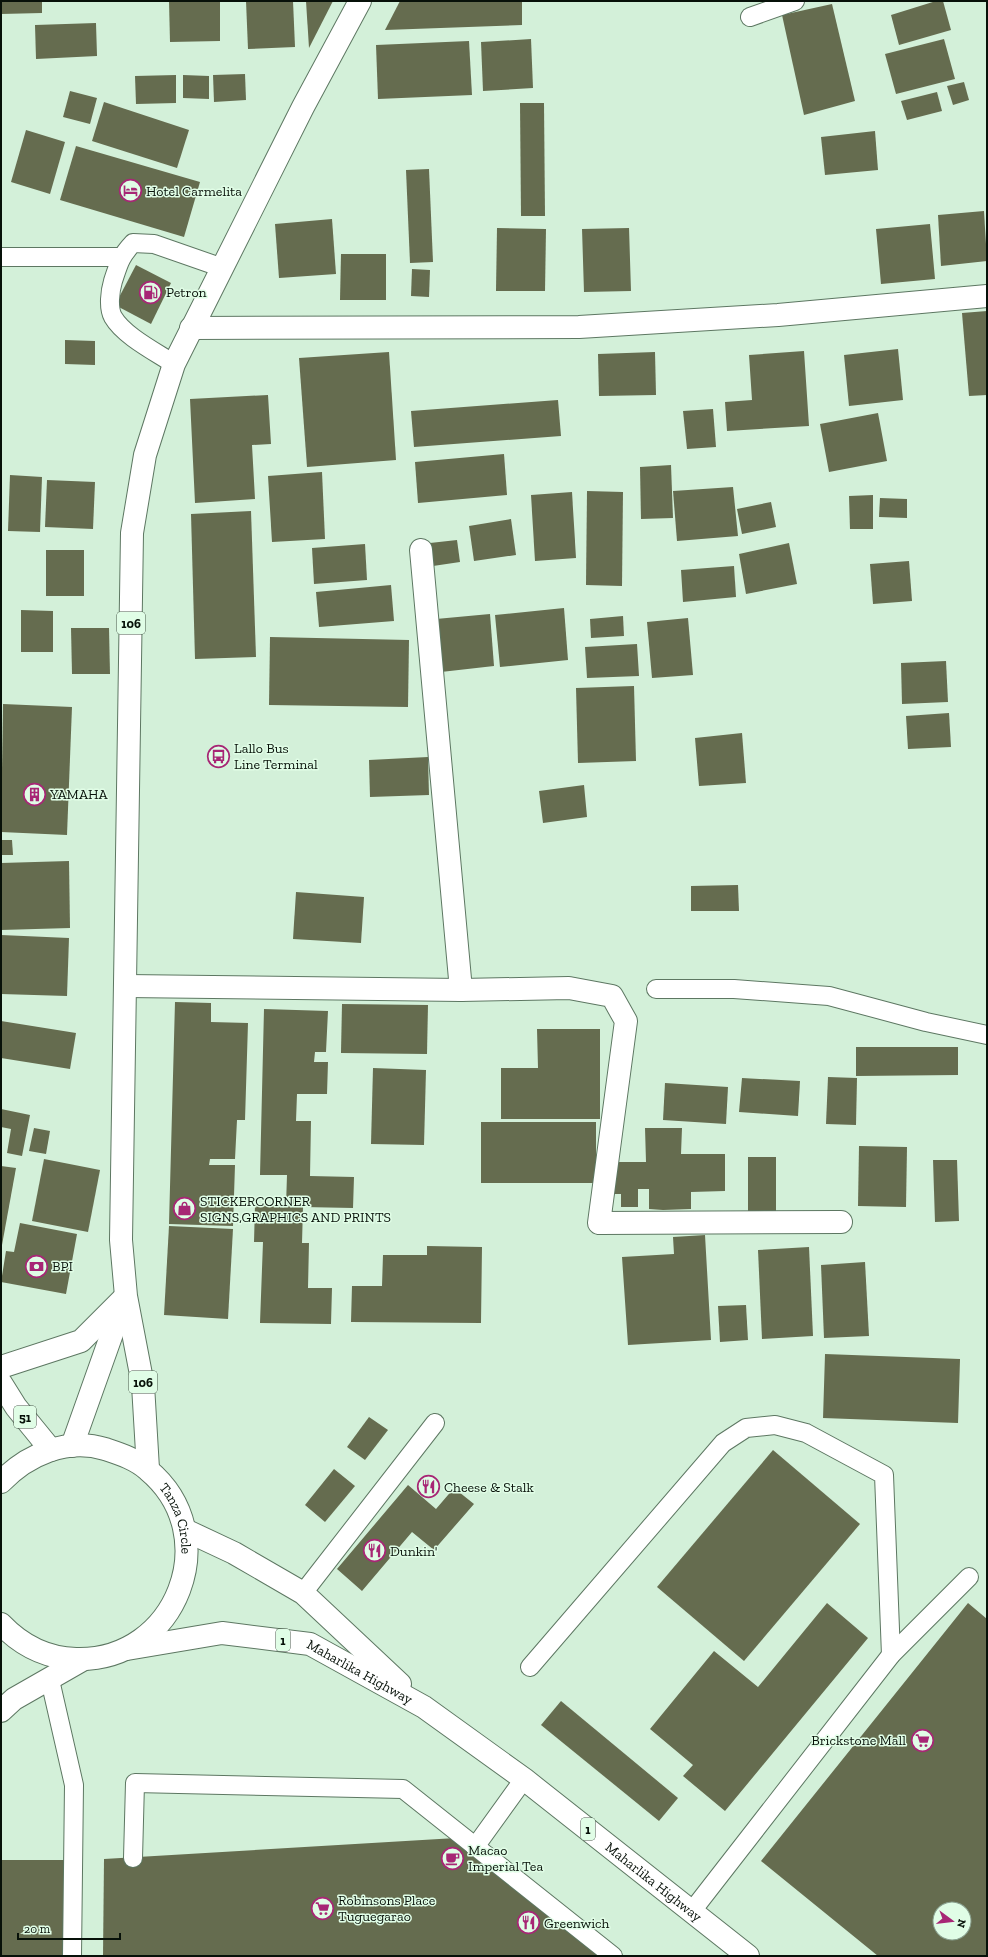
<svg xmlns="http://www.w3.org/2000/svg" width="988" height="1957" viewBox="0 0 988 1957" font-family="'Zilla Slab',serif">
	<rect width="100%" height="100%" fill="#d3f0d9"/>
	<g fill="#656c4f" fill-rule="evenodd">
		<path d="M 1,1 L 42,1 L 42,13 L 1,14 Z"/>
		<path d="M 169,1 L 220,1 L 220,41 L 170,42 Z"/>
		<path d="M 246,1 L 293,1 L 295,47 L 248,49 Z"/>
		<path d="M 306,1 L 333,1 L 309,48 Z"/>
		<path d="M 400,1 L 522,1 L 522,25 L 385,30 Z"/>
		<path d="M 936,1 L 943,1 L 951,30 L 899,45 L 891,15 Z"/>
		<path d="M 832,4 L 855,101 L 804,115 L 782,15 Z"/>
		<path d="M 96,23 L 97,56 L 36,59 L 35,25 Z"/>
		<path d="M 531,39 L 533,88 L 483,91 L 481,42 Z"/>
		<path d="M 944,39 L 955,79 L 896,94 L 885,54 Z"/>
		<path d="M 469,41 L 472,95 L 378,99 L 376,45 Z"/>
		<path d="M 245,74 L 246,100 L 214,102 L 213,75 Z"/>
		<path d="M 176,75 L 176,103 L 136,104 L 135,76 Z"/>
		<path d="M 183,75 L 209,76 L 209,99 L 183,98 Z"/>
		<path d="M 964,82 L 969,100 L 953,105 L 947,86 Z"/>
		<path d="M 70,91 L 97,98 L 90,124 L 63,117 Z"/>
		<path d="M 937,92 L 942,111 L 907,120 L 901,101 Z"/>
		<path d="M 104,102 L 189,130 L 177,168 L 92,141 Z"/>
		<path d="M 520,103 L 544,103 L 545,216 L 521,216 Z"/>
		<path d="M 26,130 L 65,142 L 50,194 L 11,182 Z"/>
		<path d="M 875,131 L 878,170 L 825,175 L 821,137 Z"/>
		<path d="M 76,146 L 200,182 L 184,237 L 60,200 Z"/>
		<path d="M 429,169 L 433,262 L 410,263 L 406,170 Z"/>
		<path d="M 984,211 L 987,261 L 941,266 L 938,215 Z"/>
		<path d="M 332,219 L 336,274 L 279,278 L 275,224 Z"/>
		<path d="M 930,224 L 935,279 L 881,284 L 876,229 Z"/>
		<path d="M 497,228 L 546,229 L 545,291 L 496,291 Z"/>
		<path d="M 629,228 L 631,291 L 584,292 L 582,229 Z"/>
		<path d="M 341,254 L 386,254 L 386,300 L 340,300 Z"/>
		<path d="M 136,265 L 171,283 L 151,324 L 115,305 Z"/>
		<path d="M 412,269 L 430,270 L 429,297 L 411,296 Z"/>
		<path d="M 987,311 L 987,395 L 969,396 L 962,313 Z"/>
		<path d="M 65,340 L 95,341 L 95,365 L 65,364 Z"/>
		<path d="M 898,349 L 903,400 L 849,406 L 844,355 Z"/>
		<path d="M 804,351 L 809,426 L 727,431 L 725,402 L 752,400 L 749,355 Z"/>
		<path d="M 389,352 L 396,460 L 307,467 L 299,358 Z"/>
		<path d="M 655,352 L 656,395 L 599,396 L 598,354 Z"/>
		<path d="M 268,395 L 271,444 L 252,445 L 255,499 L 195,503 L 190,399 Z"/>
		<path d="M 558,400 L 561,436 L 414,447 L 411,411 Z"/>
		<path d="M 713,409 L 716,447 L 687,449 L 683,411 Z"/>
		<path d="M 878,413 L 887,461 L 829,472 L 820,424 Z"/>
		<path d="M 504,454 L 507,495 L 418,503 L 415,462 Z"/>
		<path d="M 671,465 L 673,518 L 641,519 L 640,467 Z"/>
		<path d="M 322,472 L 325,539 L 272,542 L 268,476 Z"/>
		<path d="M 10,475 L 42,477 L 40,532 L 8,531 Z"/>
		<path d="M 47,480 L 95,482 L 93,529 L 45,527 Z"/>
		<path d="M 733,487 L 738,536 L 677,541 L 673,491 Z"/>
		<path d="M 587,491 L 623,492 L 622,586 L 586,585 Z"/>
		<path d="M 572,492 L 576,558 L 535,561 L 531,495 Z"/>
		<path d="M 873,495 L 873,529 L 850,529 L 849,496 Z"/>
		<path d="M 880,498 L 907,499 L 907,518 L 879,517 Z"/>
		<path d="M 771,502 L 776,527 L 742,534 L 737,509 Z"/>
		<path d="M 251,511 L 256,657 L 195,659 L 191,514 Z"/>
		<path d="M 511,519 L 516,555 L 474,561 L 469,526 Z"/>
		<path d="M 457,540 L 460,562 L 433,566 L 430,543 Z"/>
		<path d="M 789,543 L 797,584 L 746,594 L 739,554 Z"/>
		<path d="M 365,544 L 367,580 L 314,584 L 312,548 Z"/>
		<rect x="46" y="550" width="38" height="46"/>
		<path d="M 909,561 L 912,601 L 873,604 L 870,564 Z"/>
		<path d="M 734,566 L 736,597 L 683,602 L 681,570 Z"/>
		<path d="M 391,585 L 394,621 L 319,627 L 316,592 Z"/>
		<path d="M 564,608 L 568,660 L 500,667 L 495,615 Z"/>
		<path d="M 21,610 L 53,611 L 53,652 L 21,652 Z"/>
		<path d="M 490,614 L 494,666 L 441,672 L 436,619 Z"/>
		<path d="M 623,616 L 624,636 L 591,638 L 590,619 Z"/>
		<path d="M 688,618 L 693,675 L 652,678 L 647,622 Z"/>
		<path d="M 71,628 L 109,628 L 110,674 L 72,674 Z"/>
		<path d="M 270,637 L 409,640 L 408,707 L 269,705 Z"/>
		<path d="M 637,644 L 639,676 L 587,678 L 585,647 Z"/>
		<path d="M 946,661 L 948,702 L 902,704 L 901,663 Z"/>
		<path d="M 634,686 L 636,761 L 578,763 L 576,688 Z"/>
		<path d="M 3,704 L 72,707 L 67,835 L 1,832 Z"/>
		<path d="M 949,713 L 951,747 L 908,749 L 906,716 Z"/>
		<path d="M 742,733 L 746,783 L 699,786 L 695,738 Z"/>
		<path d="M 428,757 L 429,795 L 370,797 L 369,760 Z"/>
		<path d="M 584,785 L 587,817 L 543,823 L 539,791 Z"/>
		<path d="M 1,840 L 12,840 L 13,855 L 1,855 Z"/>
		<path d="M 69,861 L 70,928 L 1,930 L 1,863 Z"/>
		<path d="M 738,885 L 739,911 L 691,911 L 691,886 Z"/>
		<path d="M 296,892 L 364,897 L 361,943 L 293,939 Z"/>
		<path d="M 1,935 L 69,938 L 67,996 L 1,994 Z"/>
		<path d="M 175,1002 L 211,1003 L 211,1022 L 248,1023 L 245,1120 L 237,1120 L 235,1159 L 210,1159 L 209,1165 L 235,1165 L 233,1226 L 169,1224 Z"/>
		<path d="M 342,1004 L 428,1005 L 427,1054 L 341,1053 Z"/>
		<path d="M 264,1009 L 328,1011 L 326,1052 L 315,1052 L 314,1062 L 328,1062 L 327,1094 L 297,1094 L 296,1121 L 311,1121 L 310,1176 L 354,1177 L 353,1208 L 303,1207 L 302,1243 L 309,1243 L 308,1288 L 332,1288 L 331,1324 L 260,1323 L 263,1242 L 254,1242 L 255,1205 L 286,1206 L 287,1175 L 260,1175 Z"/>
		<path d="M 1,1021 L 76,1033 L 70,1069 L 1,1058 Z"/>
		<path d="M 537,1029 L 600,1029 L 600,1119 L 501,1119 L 501,1068 L 538,1068 Z"/>
		<path d="M 856,1047 L 958,1047 L 958,1075 L 856,1076 Z"/>
		<path d="M 373,1068 L 426,1070 L 424,1145 L 371,1144 Z"/>
		<path d="M 828,1077 L 857,1078 L 856,1125 L 826,1124 Z"/>
		<path d="M 742,1078 L 800,1081 L 798,1116 L 739,1112 Z"/>
		<path d="M 665,1083 L 728,1087 L 726,1124 L 663,1120 Z"/>
		<path d="M 1,1109 L 30,1115 L 22,1156 L 7,1153 L 11,1129 L 1,1127 Z"/>
		<rect x="481" y="1122" width="115" height="61"/>
		<path d="M 34,1128 L 50,1131 L 46,1154 L 29,1151 Z"/>
		<path d="M 645,1128 L 682,1128 L 681,1154 L 725,1154 L 725,1191 L 691,1192 L 691,1209 L 663,1210 L 649,1209 L 649,1189 L 638,1189 L 638,1207 L 621,1207 L 621,1194 L 614,1194 L 614,1162 L 646,1162 Z"/>
		<path d="M 859,1146 L 907,1147 L 906,1207 L 858,1206 Z"/>
		<rect x="748" y="1157" width="28" height="58"/>
		<path d="M 44,1159 L 100,1170 L 88,1232 L 32,1221 Z"/>
		<path d="M 933,1160 L 957,1160 L 959,1221 L 935,1222 Z"/>
		<path d="M 1,1166 L 16,1168 L 2,1245 L 1,1245 Z"/>
		<path d="M 20,1223 L 77,1234 L 66,1294 L 1,1282 L 6,1251 L 14,1252 Z"/>
		<path d="M 169,1226 L 233,1229 L 228,1319 L 164,1315 Z"/>
		<path d="M 705,1235 L 711,1340 L 628,1345 L 622,1257 L 674,1254 L 673,1237 Z"/>
		<path d="M 427,1246 L 482,1247 L 481,1323 L 351,1322 L 352,1286 L 382,1286 L 383,1255 L 427,1255 Z"/>
		<path d="M 809,1247 L 813,1336 L 762,1339 L 758,1250 Z"/>
		<path d="M 865,1262 L 869,1336 L 824,1338 L 821,1265 Z"/>
		<path d="M 746,1305 L 748,1340 L 720,1342 L 718,1306 Z"/>
		<path d="M 825,1354 L 960,1359 L 958,1423 L 823,1418 Z"/>
		<path d="M 369,1417 L 388,1430 L 365,1460 L 347,1447 Z"/>
		<path d="M 773,1450 L 860,1524 L 744,1661 L 657,1587 Z"/>
		<path d="M 334,1469 L 355,1486 L 325,1522 L 305,1505 Z"/>
		<path d="M 408,1485 L 436,1509 L 454,1488 L 474,1504 L 434,1550 L 412,1532 L 362,1591 L 337,1569 Z"/>
		<path d="M 827,1603 L 868,1638 L 725,1811 L 683,1776 L 693,1765 L 650,1729 L 714,1651 L 758,1687 Z"/>
		<path d="M 968,1603 L 987,1619 L 987,1956 L 878,1956 L 761,1861 ZM 940,1909 L 964,1909 L 964,1933 L 940,1933 Z"/>
		<path d="M 561,1701 L 678,1798 L 659,1821 L 541,1725 Z"/>
		<path d="M 456,1838 L 600,1956 L 103,1956 L 104,1859 Z"/>
		<path d="M 1,1860 L 72,1860 L 71,1956 L 1,1956 Z"/>
	</g>
	<g fill="none" stroke-linecap="round" stroke-linejoin="round">
		<defs>
			<g id="service">
				<path d="M 750,17 L 795,1"/>
				<path d="M 1,257 L 121,257"/>
				<path d="M 174,364 C 156,352 124,336 113,317 C 108,308 110,291 113,281 C 119,263 120,257 133,243 L 154,244 L 223,268"/>
				<path d="M 656,989 L 734,989 L 829,996 L 926,1022 L 987,1035"/>
				<path d="M 303,1593 L 435,1423"/>
				<path d="M 530,1667 L 723,1443 L 746,1428 L 775,1425 L 806,1433 L 884,1475 L 891,1655"/>
				<path d="M 50,1680 L 74,1785 L 72,1956"/>
				<path d="M 475,1847 L 524,1779"/>
				<path d="M 133,1858 L 135,1783 L 403,1789 L 613,1956"/>
				<path d="M 692,1911 L 891,1655 L 969,1577"/>
			</g>
			<g id="minor">
				<path d="M 191,328 L 579,327 L 778,315 L 987,296"/>
				<path d="M 421,550 L 461,990"/>
				<path d="M 126,986 L 461,990 L 569,988 L 612,996 L 626,1021 L 599,1223 L 841,1222"/>
			</g>
			<g id="primary">
				<path d="M 1,1383 L 16,1407 L 51,1450"/>
				<path d="M 1,1711 L 14,1699 L 84,1659"/>
			</g>
			<g id="trunk">
				<path d="M 1,1367 L 81,1341 L 122,1300"/>
				<path d="M 72,1446 L 125,1297"/>
				<path d="M 148,1469 L 143,1385 L 126,1296 L 121,1240 L 132,533 L 145,455 L 174,364 L 303,107 L 360,1"/>
				<path id="s1" d="M 1,1482 C 27,1455 67,1437 105,1449 C 120,1454 136,1459 148,1470 C 226,1535 177,1662 76,1659 C 46,1658 21,1645 1,1624"/>
				<path d="M 185,1530 L 234,1553 L 303,1593 L 400,1684"/>
				<path id="s2" d="M 127,1649 L 222,1633 L 310,1644 L 424,1707 L 524,1779 L 748,1956"/>
			</g>
		</defs>
		<use href="#service" stroke="#5d7762" stroke-width="20"/>
		<use href="#minor" stroke="#5d7762" stroke-width="24"/>
		<use href="#primary" stroke="#5d7762" stroke-width="24"/>
		<use href="#trunk" stroke="#5d7762" stroke-width="24"/>
		<use href="#service" stroke="#fff" stroke-width="18"/>
		<use href="#minor" stroke="#fff" stroke-width="22"/>
		<use href="#primary" stroke="#fff" stroke-width="22"/>
		<use href="#trunk" stroke="#fff" stroke-width="22"/>
	</g>
	<defs>
		<symbol id="hotel-ring" viewBox="-11 -11 22 22"><circle r="9.5" fill="#e0fde6" stroke="#a72675" stroke-width="1.5"/><path d="M-6-4.5h1.5V1H6V5H4.5V3h-9V5H-6ZM-4 0a1.8 1.8 0 1 1 3.6 0ZM.5 0V-2.5h3Q6-2.5 6 0Z" fill="#a72675"/></symbol>
		<symbol id="fuel-ring" viewBox="-11 -11 22 22"><circle r="9.5" fill="#e0fde6" stroke="#a72675" stroke-width="1.5"/><path d="M-5.5-6h7V0h2V4h1.3V-2.5L3-4.5l.8-.8L6-3V5H2.5V1h-1V6h-7ZM-4.2-4.7v3.2H.2V-4.7Z" fill="#a72675"/></symbol>
		<symbol id="bus-ring" viewBox="-11 -11 22 22"><circle r="9.5" fill="#e0fde6" stroke="#a72675" stroke-width="1.5"/><path d="M-5-6H5V4H4V6H2V4H-2V6H-4V4H-5ZM-3.5-4V0h7V-4ZM-3.5 1.2v1.5H-2V1.2ZM2 1.2v1.5H3.5V1.2Z" fill="#a72675"/></symbol>
		<symbol id="building-ring" viewBox="-11 -11 22 22"><circle r="9.5" fill="#e0fde6" stroke="#a72675" stroke-width="1.5"/><path d="M-4-6H4V6H1V3H-1V6H-4ZM-2.5-4.3h1.7v1.8h-1.7ZM.8-4.3h1.7v1.8H.8ZM-2.5-1h1.7V.8h-1.7ZM.8-1h1.7V.8H.8Z" fill="#a72675"/></symbol>
		<symbol id="shop-ring" viewBox="-11 -11 22 22"><circle r="9.5" fill="#e0fde6" stroke="#a72675" stroke-width="1.5"/><path d="M-5-2.5h2.3a2.7 3.5 0 0 1 5.4 0H5L5.5 6h-11ZM-1.5-2.5h3a1.5 2.3 0 0 0-3 0Z" fill="#a72675"/></symbol>
		<symbol id="bank-ring" viewBox="-11 -11 22 22"><circle r="9.5" fill="#e0fde6" stroke="#a72675" stroke-width="1.5"/><path d="M-6-4H6V4H-6ZM0-2.3a2.3 2.3 0 1 0 0 4.6a2.3 2.3 0 1 0 0-4.6Z" fill="#a72675"/></symbol>
		<symbol id="restaurant-ring" viewBox="-11 -11 22 22"><circle r="9.5" fill="#e0fde6" stroke="#a72675" stroke-width="1.5"/><path d="M-5-6h1v4h1v-4h1v4h1v-4h1v5L-1.5 .5V6h-2V.5L-5-1ZM5-6V6H3V1.5H1.5Q1.5-4 5-6Z" fill="#a72675"/></symbol>
		<symbol id="supermarket-ring" viewBox="-11 -11 22 22"><circle r="9.5" fill="#e0fde6" stroke="#a72675" stroke-width="1.5"/><path d="M-6-5.5h2.5l.6 2H6L4.5 2H-2.5L-4.4-4H-6ZM-1.5 3.2a1.3 1.3 0 1 0 .1 0ZM3 3.2a1.3 1.3 0 1 0 .1 0Z" fill="#a72675"/></symbol>
		<symbol id="cafe-ring" viewBox="-11 -11 22 22"><circle r="9.5" fill="#e0fde6" stroke="#a72675" stroke-width="1.5"/><path d="M-5.5-4.5H6V0H3Q3 3.5 0 3.5H-2.5Q-5.5 3.5-5.5 0ZM3-3.2v2h1.7v-2ZM-6 4.5H4V6H-6Z" fill="#a72675"/></symbol>
	</defs>
	<g fill-rule="evenodd">
		<use href="#hotel-ring" x="118" y="178" width="25" height="25"/>
		<use href="#fuel-ring" x="138" y="280" width="25" height="25"/>
		<use href="#bus-ring" x="206" y="744" width="25" height="25"/>
		<use href="#building-ring" x="22" y="782" width="25" height="25"/>
		<use href="#shop-ring" x="172" y="1196" width="25" height="25"/>
		<use href="#bank-ring" x="24" y="1254" width="25" height="25"/>
		<use href="#restaurant-ring" x="416" y="1474" width="25" height="25"/>
		<use href="#restaurant-ring" x="362" y="1538" width="25" height="25"/>
		<use href="#supermarket-ring" x="910" y="1728" width="25" height="25"/>
		<use href="#cafe-ring" x="440" y="1846" width="25" height="25"/>
		<use href="#supermarket-ring" x="310" y="1896" width="25" height="25"/>
		<use href="#restaurant-ring" x="516" y="1910" width="25" height="25"/>
	</g>
	<g text-anchor="middle" dominant-baseline="central" stroke-width="3" stroke-linejoin="round" paint-order="stroke">
		<g fill="#e0fde6" stroke="#48584b" stroke-width="1">
			<rect x="117" y="612" width="28" height="22" rx="3"/>
			<rect x="129" y="1371" width="28" height="22" rx="3"/>
			<rect x="14" y="1406" width="22" height="22" rx="3"/>
			<rect x="276" y="1629" width="14" height="22" rx="3"/>
			<rect x="581" y="1818" width="14" height="22" rx="3"/>
		</g>
		<g font-size="13" font-weight="bold" fill="#071109">
			<text x="131" y="623">106</text>
			<text x="143" y="1382">106</text>
			<text x="25" y="1417">51</text>
			<text x="283" y="1640">1</text>
			<text x="588" y="1829">1</text>
		</g>
		<g font-size="14" fill="#071109" stroke="#e0fde6" text-anchor="start">
			<text x="146" y="191">Hotel Carmelita</text>
			<text x="166" y="292">Petron</text>
			<text x="234" y="748">Lallo Bus<tspan x="234" dy="16">Line Terminal</tspan></text>
			<text x="50" y="794">YAMAHA</text>
			<text x="200" y="1201">STICKERCORNER<tspan x="200" dy="16">SIGNS,GRAPHICS AND PRINTS</tspan></text>
			<text x="52" y="1266">BPI</text>
			<text x="444" y="1487">Cheese &amp; Stalk</text>
			<text x="390" y="1551">Dunkin'</text>
			<text x="906" y="1740" text-anchor="end">Brickstone Mall</text>
			<text x="468" y="1850">Macao<tspan x="468" dy="16">Imperial Tea</tspan></text>
			<text x="338" y="1900">Robinsons Place<tspan x="338" dy="16">Tuguegarao</tspan></text>
			<text x="544" y="1923">Greenwich</text>
		</g>
		<g font-size="14" fill="#071109" stroke="#e0fde6">
			<text stroke="none"><textPath href="#s1" startOffset="221">Tanza Circle</textPath></text>
			<text stroke="none"><textPath href="#s2" startOffset="242">Maharlika Highway</textPath></text>
			<text stroke="none"><textPath href="#s2" startOffset="604">Maharlika Highway</textPath></text>
		</g>
	</g>
	<rect width="988" height="1957" fill="none" stroke="#071109" stroke-width="4"/>
	<g transform="translate(952 1921) rotate(105)"><circle r="19" fill="#e0fde6" stroke="#899f8e"/>
	<path d="M0-3L7 15L0 10L-7 15Z" fill="#a72675"/>
	<text y="-6" font-size="11" font-weight="bold" text-anchor="middle" fill="#071109">N</text>
	</g>
	<path d="M18 1933v6h102v-6" fill="none" stroke="#071109" stroke-width="2"/>
	<text x="24" y="1933" font-size="12" fill="#071109" stroke="#e0fde6" stroke-width="3" paint-order="stroke">20 m</text>
</svg>
